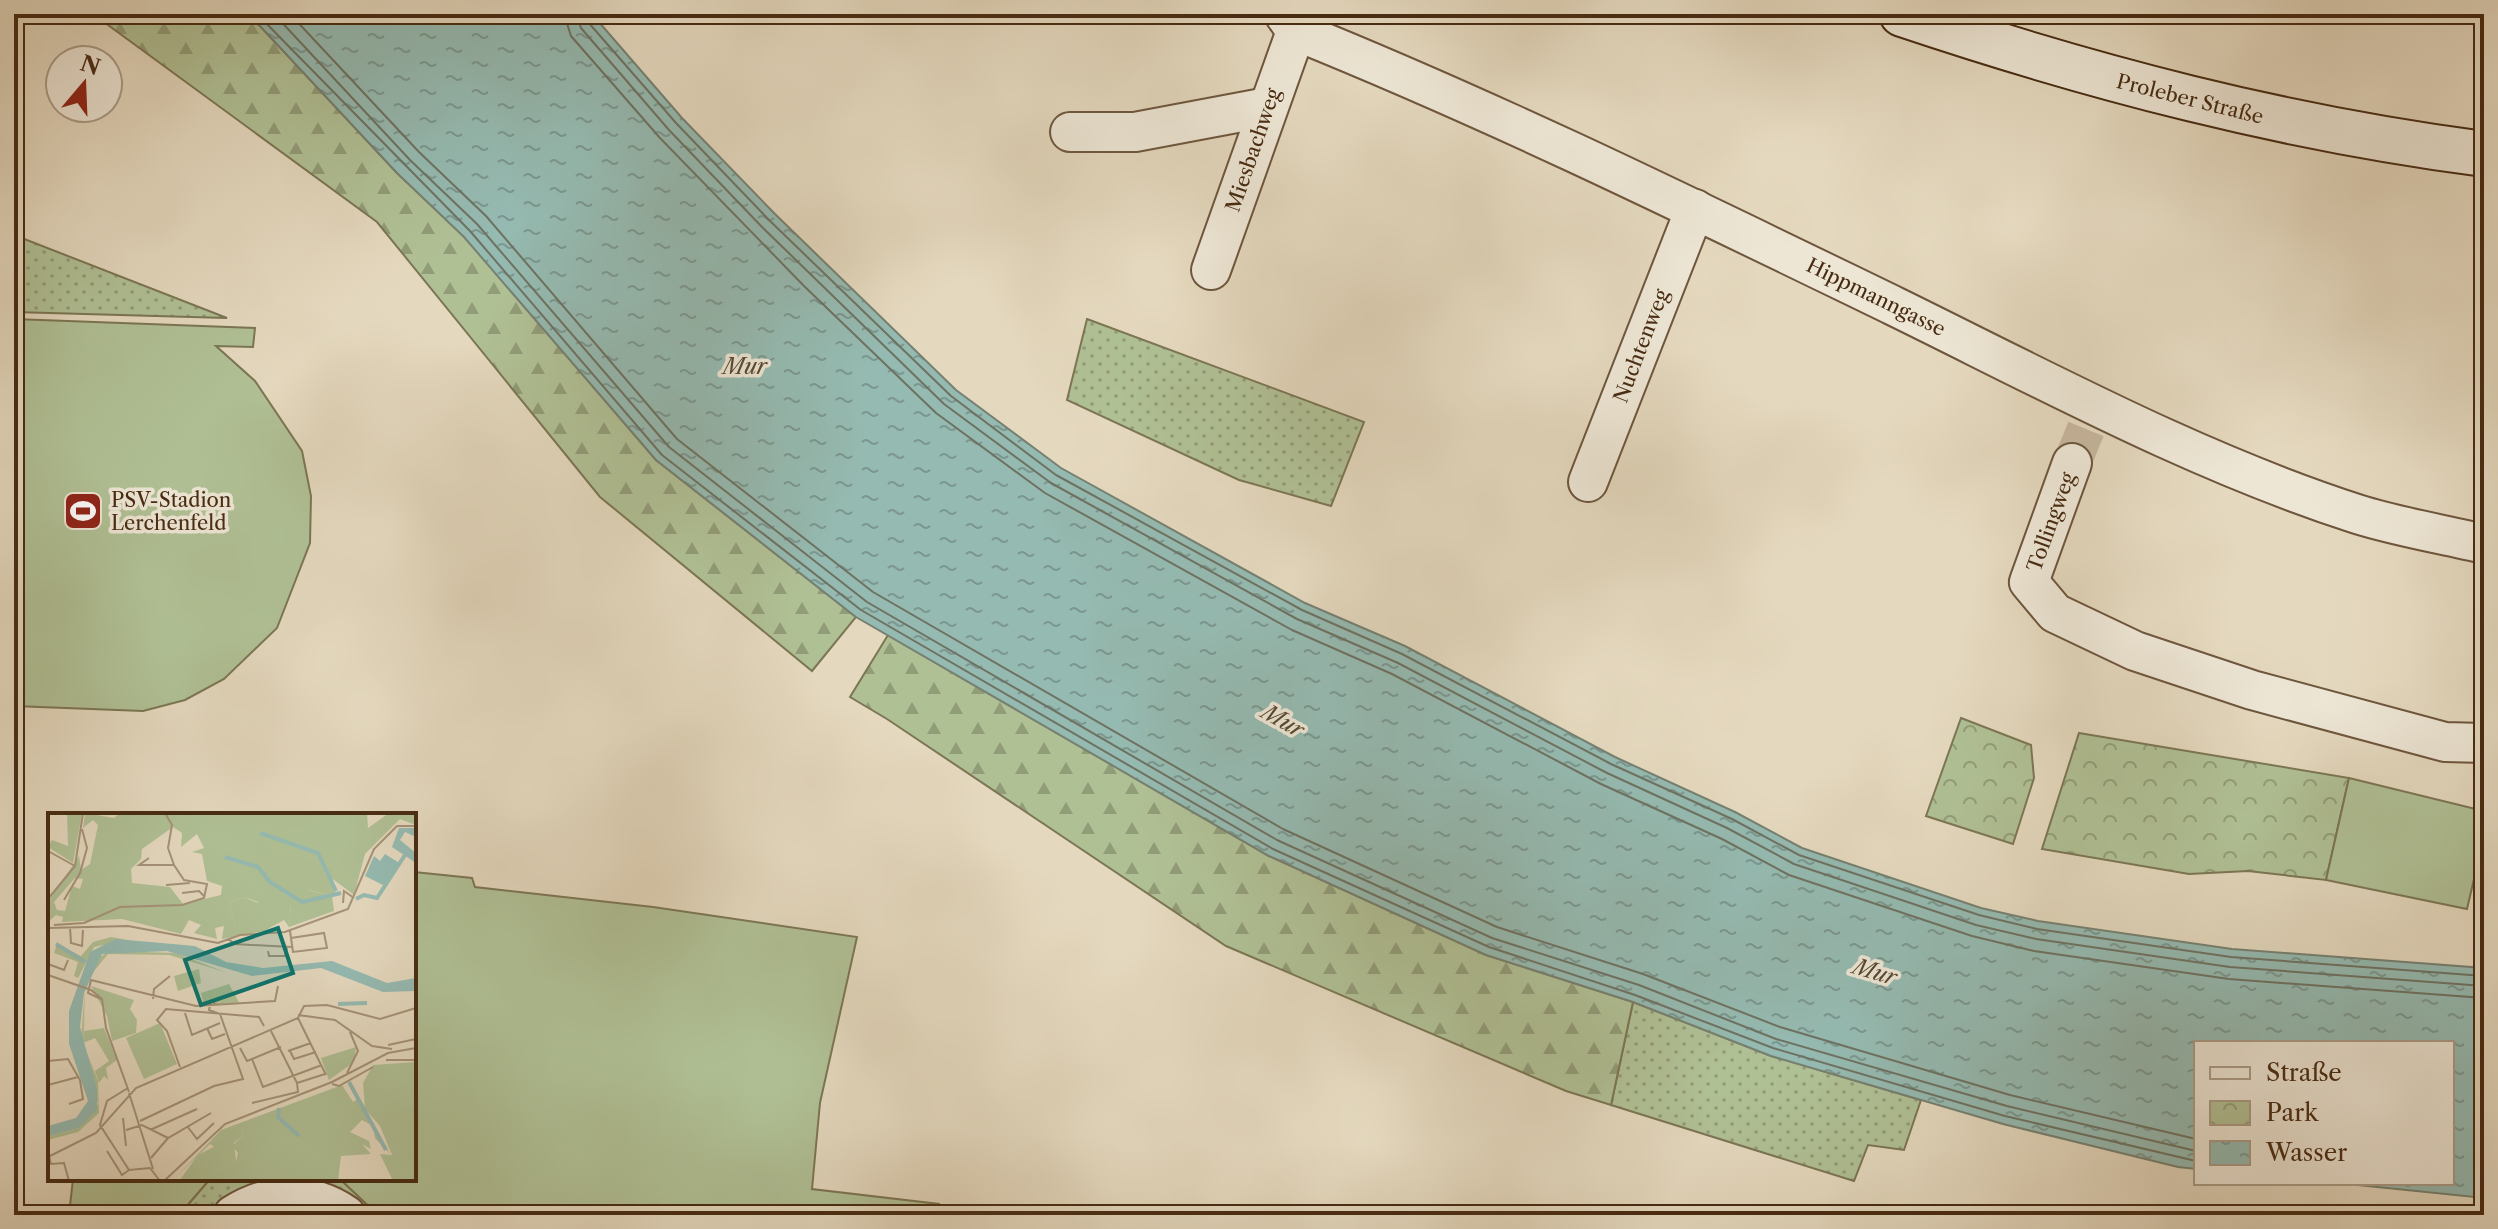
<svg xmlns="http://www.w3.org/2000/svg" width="2498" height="1229" viewBox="0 0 2498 1229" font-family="'Libre Caslon Text',serif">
	<defs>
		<pattern id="grass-dots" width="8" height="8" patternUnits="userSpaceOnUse" patternTransform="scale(2)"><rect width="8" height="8" fill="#b0c095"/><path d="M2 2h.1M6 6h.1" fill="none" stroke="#919c78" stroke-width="1.8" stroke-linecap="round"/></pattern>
		<pattern id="forest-firs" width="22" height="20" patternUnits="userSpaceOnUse" patternTransform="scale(2)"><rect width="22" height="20" fill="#b0c095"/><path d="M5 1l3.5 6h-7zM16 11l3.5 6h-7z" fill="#919c78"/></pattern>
		<pattern id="park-crowns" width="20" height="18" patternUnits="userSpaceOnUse" patternTransform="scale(2)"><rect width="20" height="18" fill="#b0c095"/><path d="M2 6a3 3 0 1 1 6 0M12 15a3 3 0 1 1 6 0" fill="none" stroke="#919c78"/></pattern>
		<pattern id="water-ripples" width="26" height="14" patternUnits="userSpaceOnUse" patternTransform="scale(2)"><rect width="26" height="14" fill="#95bab1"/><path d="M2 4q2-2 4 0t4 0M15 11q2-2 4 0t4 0" fill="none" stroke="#7b978f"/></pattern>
	</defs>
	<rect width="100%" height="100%" fill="#e4d8be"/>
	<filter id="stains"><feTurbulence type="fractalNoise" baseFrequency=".0025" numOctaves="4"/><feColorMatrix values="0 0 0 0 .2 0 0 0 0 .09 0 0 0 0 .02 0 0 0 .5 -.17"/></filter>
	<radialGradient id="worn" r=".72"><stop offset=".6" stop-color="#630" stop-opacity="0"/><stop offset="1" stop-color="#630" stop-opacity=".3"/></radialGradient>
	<g fill="url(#grass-dots)" stroke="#7c7654" stroke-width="2">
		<path d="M 14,235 L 227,318 L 14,312 Z"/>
		<path d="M 1087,319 L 1364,422 L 1331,506 L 1239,480 L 1067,400 Z"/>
		<path d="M 1633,1002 L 1771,1056 L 1921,1100 L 1904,1150 L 1868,1145 L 1854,1181 L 1611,1105 Z"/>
		<path d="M 210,1179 L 281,1179 L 240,1190 L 205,1215 L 179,1215 Z"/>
		<path d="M 290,1179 L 340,1179 L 378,1215 L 370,1215 L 351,1198 Z"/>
	</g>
	<g fill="url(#forest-firs)" stroke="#7c7654" stroke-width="2">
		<path d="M 93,14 L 243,14 L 260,26 L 397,173 L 464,236 L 656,460 L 856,617 L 812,671 L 600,497 L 377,222 Z"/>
		<path d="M 888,635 L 1269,856 L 1486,955 L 1633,1002 L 1611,1105 L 1566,1091 L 1226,946 L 887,719 L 850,697 Z"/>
	</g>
	<g fill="url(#park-crowns)" stroke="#7c7654" stroke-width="2">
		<path d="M 1961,718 L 2031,745 L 2034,778 L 2013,844 L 1926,816 Z"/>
		<path d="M 2079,733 L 2349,778 L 2326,880 L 2248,871 L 2189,874 L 2042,849 Z"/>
	</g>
	<g fill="#b0c095" stroke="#7c7654" stroke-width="2">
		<path d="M 14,319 L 255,328 L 253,347 L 216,346 L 255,381 L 302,451 L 311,496 L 310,543 L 277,628 L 224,679 L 185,700 L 143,711 L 14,706 Z"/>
		<path d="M 2349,778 L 2484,811 L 2484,836 L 2467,909 L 2326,880 Z"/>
		<path d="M 414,872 L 472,878 L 475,887 L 653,907 L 857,937 L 820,1103 L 812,1189 L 939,1204 L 939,1215 L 378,1215 L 340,1179 L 414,1179 Z"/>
		<path d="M 73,1179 L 210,1179 L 179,1215 L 69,1215 Z"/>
	</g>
	<path fill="url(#water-ripples)" stroke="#768171" stroke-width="2" d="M 243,14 L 592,14 L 682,118 L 775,214 L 956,390 L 1061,468 L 1305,603 L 1405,646 L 1615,757 L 1735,812 L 1802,848 L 1981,908 L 2038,921 L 2232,949 L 2484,968 L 2484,1198 L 2338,1183 L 2452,1183 L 2452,1043 L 2196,1043 L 2196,1169 L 2178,1167 L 2003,1124 L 1771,1056 L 1633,1002 L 1486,955 L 1269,856 L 856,617 L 656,460 L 464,237 L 397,173 L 260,26 Z"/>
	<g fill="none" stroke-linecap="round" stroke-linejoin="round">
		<g stroke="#6e7262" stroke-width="2">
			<path d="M 257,14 L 470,231 L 662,455 L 861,610 L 1273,849 L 1489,947 L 1635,995 L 1773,1048 L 2005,1116 L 2196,1161"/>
			<path d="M 274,14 L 410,160 L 477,224 L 669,447 L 867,602 L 1277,840 L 1492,938 L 1639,985 L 1776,1039 L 2007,1106 L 2196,1151"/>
			<path d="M 290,14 L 419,152 L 486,216 L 677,439 L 873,592 L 1283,829 L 1497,927 L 1643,974 L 1780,1027 L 2010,1095 L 2196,1139"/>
			<path d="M 564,14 L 571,36 L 660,138 L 804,286 L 936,413 L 1045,493 L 1292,630 L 1392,674 L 1601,784 L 1722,839 L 1789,875 L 1972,936 L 2034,951 L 2229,979 L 2484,998"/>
			<path d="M 576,14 L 581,28 L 669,130 L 762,227 L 944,404 L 1051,483 L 1297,619 L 1398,663 L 1607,773 L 1727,828 L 1794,864 L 1976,925 L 2036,939 L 2230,967 L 2484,986"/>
			<path d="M 586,14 L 588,22 L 676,123 L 769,220 L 951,396 L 1056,475 L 1302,610 L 1402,654 L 1611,764 L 1732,819 L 1799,855 L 1979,915 L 2037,929 L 2231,957 L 2484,976"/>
		</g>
		<path stroke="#c5b59c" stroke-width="38" stroke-dasharray="38 19" stroke-linecap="butt" d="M 2072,463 L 2086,429"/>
		<defs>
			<g id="minor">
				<path d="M 1284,14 L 1296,31 C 1499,113 1696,210 1894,306 C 2045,380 2196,462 2357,514 C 2398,527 2442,534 2484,544"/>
				<path d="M 1070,132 L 1135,132 L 1268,107"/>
				<path d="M 1211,270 L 1296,31"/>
				<path d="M 2072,463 L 2029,582 L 2055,613 L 2135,651 L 2252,690 L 2445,742 L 2484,743"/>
				<path d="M 1588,482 L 1695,209"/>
				<path d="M 233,1215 C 269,1192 310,1190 346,1215"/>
			</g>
			<path id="secondary" d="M 1902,14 C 2093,78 2284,128 2484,154"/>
		</defs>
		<use href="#minor" stroke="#6e563d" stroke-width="42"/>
		<use href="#secondary" stroke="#472b12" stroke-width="48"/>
		<use href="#minor" stroke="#ede6d5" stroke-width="38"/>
		<use href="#secondary" stroke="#ede6d5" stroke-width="44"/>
	</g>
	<defs>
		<symbol id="stadium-square" viewBox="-11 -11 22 22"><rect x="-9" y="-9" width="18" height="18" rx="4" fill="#8f2418" stroke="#ede6d5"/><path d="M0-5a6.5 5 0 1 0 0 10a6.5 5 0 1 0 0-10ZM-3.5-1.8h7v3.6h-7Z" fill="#fff"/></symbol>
	</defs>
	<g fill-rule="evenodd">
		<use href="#stadium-square" x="61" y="489" width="44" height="44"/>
	</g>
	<g text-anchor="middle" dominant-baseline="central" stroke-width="7" stroke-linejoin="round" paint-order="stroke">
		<g font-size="20" fill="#472b12" stroke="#ede6d5">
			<text transform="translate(2190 99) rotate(14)">Proleber Straße</text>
			<text transform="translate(1253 150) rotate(-71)">Miesbachweg</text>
			<text transform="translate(1876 297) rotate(26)">Hippmanngasse</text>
			<text transform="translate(1641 346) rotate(-69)">Nuchtenweg</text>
			<text transform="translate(2051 522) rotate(-70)">Tollingweg</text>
		</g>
		<g font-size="20" fill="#472b12" stroke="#ede6d5" text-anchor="start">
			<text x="111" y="500">PSV-Stadion<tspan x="111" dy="23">Lerchenfeld</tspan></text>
		</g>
		<g font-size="22" font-style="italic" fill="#574832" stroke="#ede6d5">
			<text x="745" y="366">Mur</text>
			<text transform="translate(1283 721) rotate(29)">Mur</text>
			<text transform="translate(1875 972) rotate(16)">Mur</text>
		</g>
	</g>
	<g transform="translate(48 813)">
		<rect width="368" height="368" fill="#e4d8be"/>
		<path d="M 260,77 L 284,83 L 286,98 L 241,114 L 243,91 ZM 196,84 L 210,90 L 211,108 L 198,118 L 187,113 L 181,89 ZM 43,173 L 86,187 L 82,196 L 89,207 L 88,220 L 64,228 L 59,203 ZM 37,189 L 36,218 L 56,215 L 69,247 L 58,255 L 60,267 L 56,263 L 51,270 L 47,258 L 61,248 L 47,225 L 35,230 ZM 193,313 L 195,323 L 186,330 L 188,348 L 151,367 L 131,368 L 150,342 L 177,328 L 164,329 Z" fill="#b0c095"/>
		<path d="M 37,0 L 66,5 L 72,0 L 319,0 L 320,15 L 341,0 L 368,0 L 368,12 L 352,6 L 317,41 L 306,82 L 278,61 L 288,77 L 284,83 L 261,77 L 263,91 L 243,91 L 241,114 L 236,107 L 216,118 L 174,126 L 176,113 L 167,115 L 169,126 L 146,120 L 153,112 L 141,107 L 133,121 L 74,106 L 14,109 L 15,104 L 8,102 L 0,109 L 0,89 L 31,43 L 33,57 L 42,51 L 50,12 L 45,7 L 35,15 ZM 125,14 L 134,20 L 133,34 L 149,21 L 156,35 L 144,39 L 154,41 L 159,68 L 174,73 L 173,82 L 135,91 L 122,74 L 84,70 L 83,56 L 93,46 L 94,36 ZM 27,65 L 35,66 L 32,76 L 24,73 L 17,98 L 9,97 L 6,89 ZM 196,84 L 210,89 L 205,102 L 210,108 L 199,111 L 198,117 L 187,113 L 181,89 ZM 63,124 L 79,127 L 46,134 L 30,165 L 26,163 L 30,149 L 6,140 L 9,131 L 33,143 L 45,129 ZM 62,138 L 128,140 L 177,159 L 121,142 L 60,141 L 41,164 L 49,146 ZM 37,176 L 35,230 L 50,268 L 51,300 L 30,319 L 0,327 L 0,323 L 31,315 L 50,291 L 33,227 ZM 368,249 L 368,368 L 345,368 L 332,341 L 344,342 L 332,313 L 317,296 L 315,270 L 325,252 ZM 294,272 L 305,289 L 311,285 L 342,341 L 327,325 L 325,313 L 314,307 L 302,319 L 321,328 L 323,336 L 314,331 L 323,341 L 293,343 L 290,368 L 148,368 L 188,348 L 190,340 L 184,333 L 195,323 L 193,314 L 164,329 L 181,326 L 168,335 L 162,331 L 129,363 L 173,317 Z" fill="#b0c095" fill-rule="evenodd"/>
		<path d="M 112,210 L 129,251 L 96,266 L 78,225 Z" fill="#b0c095"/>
		<path d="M 34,0 L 25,50 L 0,34 L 4,27 L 20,33 L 19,1 ZM 151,156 L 153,170 L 130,178 L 126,163 ZM 181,171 L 192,191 L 156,192 L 153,180 ZM 308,234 L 306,249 L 281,267 L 273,245 Z" fill="#b0c095"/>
		<path d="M 351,15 L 368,15 L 368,24 L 357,19 L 352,27 L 368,40 L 368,50 L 344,34 ZM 337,41 L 353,51 L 335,72 L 317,63 L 326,43 L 332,48 ZM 68,126 L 147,133 L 178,149 L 215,155 L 284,148 L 339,170 L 368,165 L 368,178 L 335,179 L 273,155 L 204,163 L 119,138 L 54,141 L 36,180 L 32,214 L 49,277 L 49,297 L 31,315 L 0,323 L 0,313 L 28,305 L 40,288 L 21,231 L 21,198 L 42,139 Z" fill="#95bab1"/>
		<path fill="none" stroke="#95bab1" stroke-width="4" d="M 212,20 L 270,40 L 288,78M 177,44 L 210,54 L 222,69 L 254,89 L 293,80M 308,86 L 316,82 L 329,85 L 357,42M 8,131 L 37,149M 290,191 L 319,190M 301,269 L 338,337M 231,295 L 230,304 L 251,323"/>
		<path fill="none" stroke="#a59379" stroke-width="2" d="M 0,38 L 27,53M 101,45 L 91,52 L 126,52M 118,72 L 142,70M 134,80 L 151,78 L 156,83M 0,86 L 27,53 L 35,0M 16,87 L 32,60 L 39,35 L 34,16M 295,90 L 296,78 L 306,85M 6,112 L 36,110 L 72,94 L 134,92 L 156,85 L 159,71 L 136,67 L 126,52 L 120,35 L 124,12 L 117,0M 22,114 L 23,130 L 34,133 L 35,117M 0,115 L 80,113 L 170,130 L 192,122 L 237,119 L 300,96 L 326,36 L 349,13 L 368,13M 242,118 L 245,139 L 279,135 L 276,120 L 243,125M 181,126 L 186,131 L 244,134M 220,138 L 221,143 L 237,143 L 239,135M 0,151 L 16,157 L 20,147M 0,162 L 43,177 L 54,186 L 58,215 L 81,279M 53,186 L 40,180 L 43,167 L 148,193 L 227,188 L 230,173M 105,186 L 106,176 L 122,163M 137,200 L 144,222 L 172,210M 250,202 L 287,207 L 324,233 L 344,236M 250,205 L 278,262M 159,215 L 164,226 L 177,221M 223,218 L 249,270 L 277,261M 340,232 L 368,226M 192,235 L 199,248 L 233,234M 240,238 L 263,230M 242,238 L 246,246 L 268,239M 204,246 L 215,274 L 274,252M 338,247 L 368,247M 0,248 L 20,246 L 32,267 L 35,286 L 21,291M 132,254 L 119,218 L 109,207 L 118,196 L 211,204 L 216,213M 299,260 L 310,238 L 302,219M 284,271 L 291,273 L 325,254M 0,272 L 30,264M 80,275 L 59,288 L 52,312 L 81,357 L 102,355 L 112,368M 81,280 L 105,356M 204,290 L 250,279 L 249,270M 75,305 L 78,333M 92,308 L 166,273 L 195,266 L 172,201 L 161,197 L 163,188 L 169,192M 139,313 L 149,326 L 166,310M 78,317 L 94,312 L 120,325 L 163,300M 102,317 L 149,296M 59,338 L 74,362 L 81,357M 1,343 L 3,351 L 16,350 L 21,368M 0,344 L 48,320 L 88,275 L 250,205 L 256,193 L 279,192 L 332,206 L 368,195M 103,345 L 120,325M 116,368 L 177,311 L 284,269 L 340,240 L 368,235"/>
		<path fill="#0f766e" fill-opacity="0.15" stroke="#0f766e" stroke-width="4" d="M 230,115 L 245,160 L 153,192 L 137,147 Z"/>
		<rect width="368" height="368" fill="none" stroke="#472b12" stroke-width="4"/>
	</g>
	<rect width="2498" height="1229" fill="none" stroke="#e4d8be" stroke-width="48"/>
	<rect x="16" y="16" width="2466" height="1197" fill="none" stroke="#472b12" stroke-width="4"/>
	<rect x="24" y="24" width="2450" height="1181" fill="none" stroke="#472b12" stroke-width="2"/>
	<rect x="2194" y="1041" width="260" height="144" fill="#ede6d5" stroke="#ab9b87" stroke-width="2"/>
	<rect x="2210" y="1067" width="40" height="12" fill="#ede6d5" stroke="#ab9b87" stroke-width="2"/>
	<text x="2266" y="1081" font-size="24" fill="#472b12">Straße</text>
	<rect x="2210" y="1101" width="40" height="24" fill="url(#park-crowns)" stroke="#ab9b87" stroke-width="2"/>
	<text x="2266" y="1121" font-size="24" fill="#472b12">Park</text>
	<rect x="2210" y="1141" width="40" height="24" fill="url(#water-ripples)" stroke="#ab9b87" stroke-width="2"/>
	<text x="2266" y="1161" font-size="24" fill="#472b12">Wasser</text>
	<g transform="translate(84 84) rotate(19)"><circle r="38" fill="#ede6d5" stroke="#ab9b87" stroke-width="2"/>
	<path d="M0-6L14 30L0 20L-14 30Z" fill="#8f2418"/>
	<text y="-12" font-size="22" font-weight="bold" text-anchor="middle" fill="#472b12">N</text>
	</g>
	<rect width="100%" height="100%" filter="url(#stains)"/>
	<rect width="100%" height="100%" fill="url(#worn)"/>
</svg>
